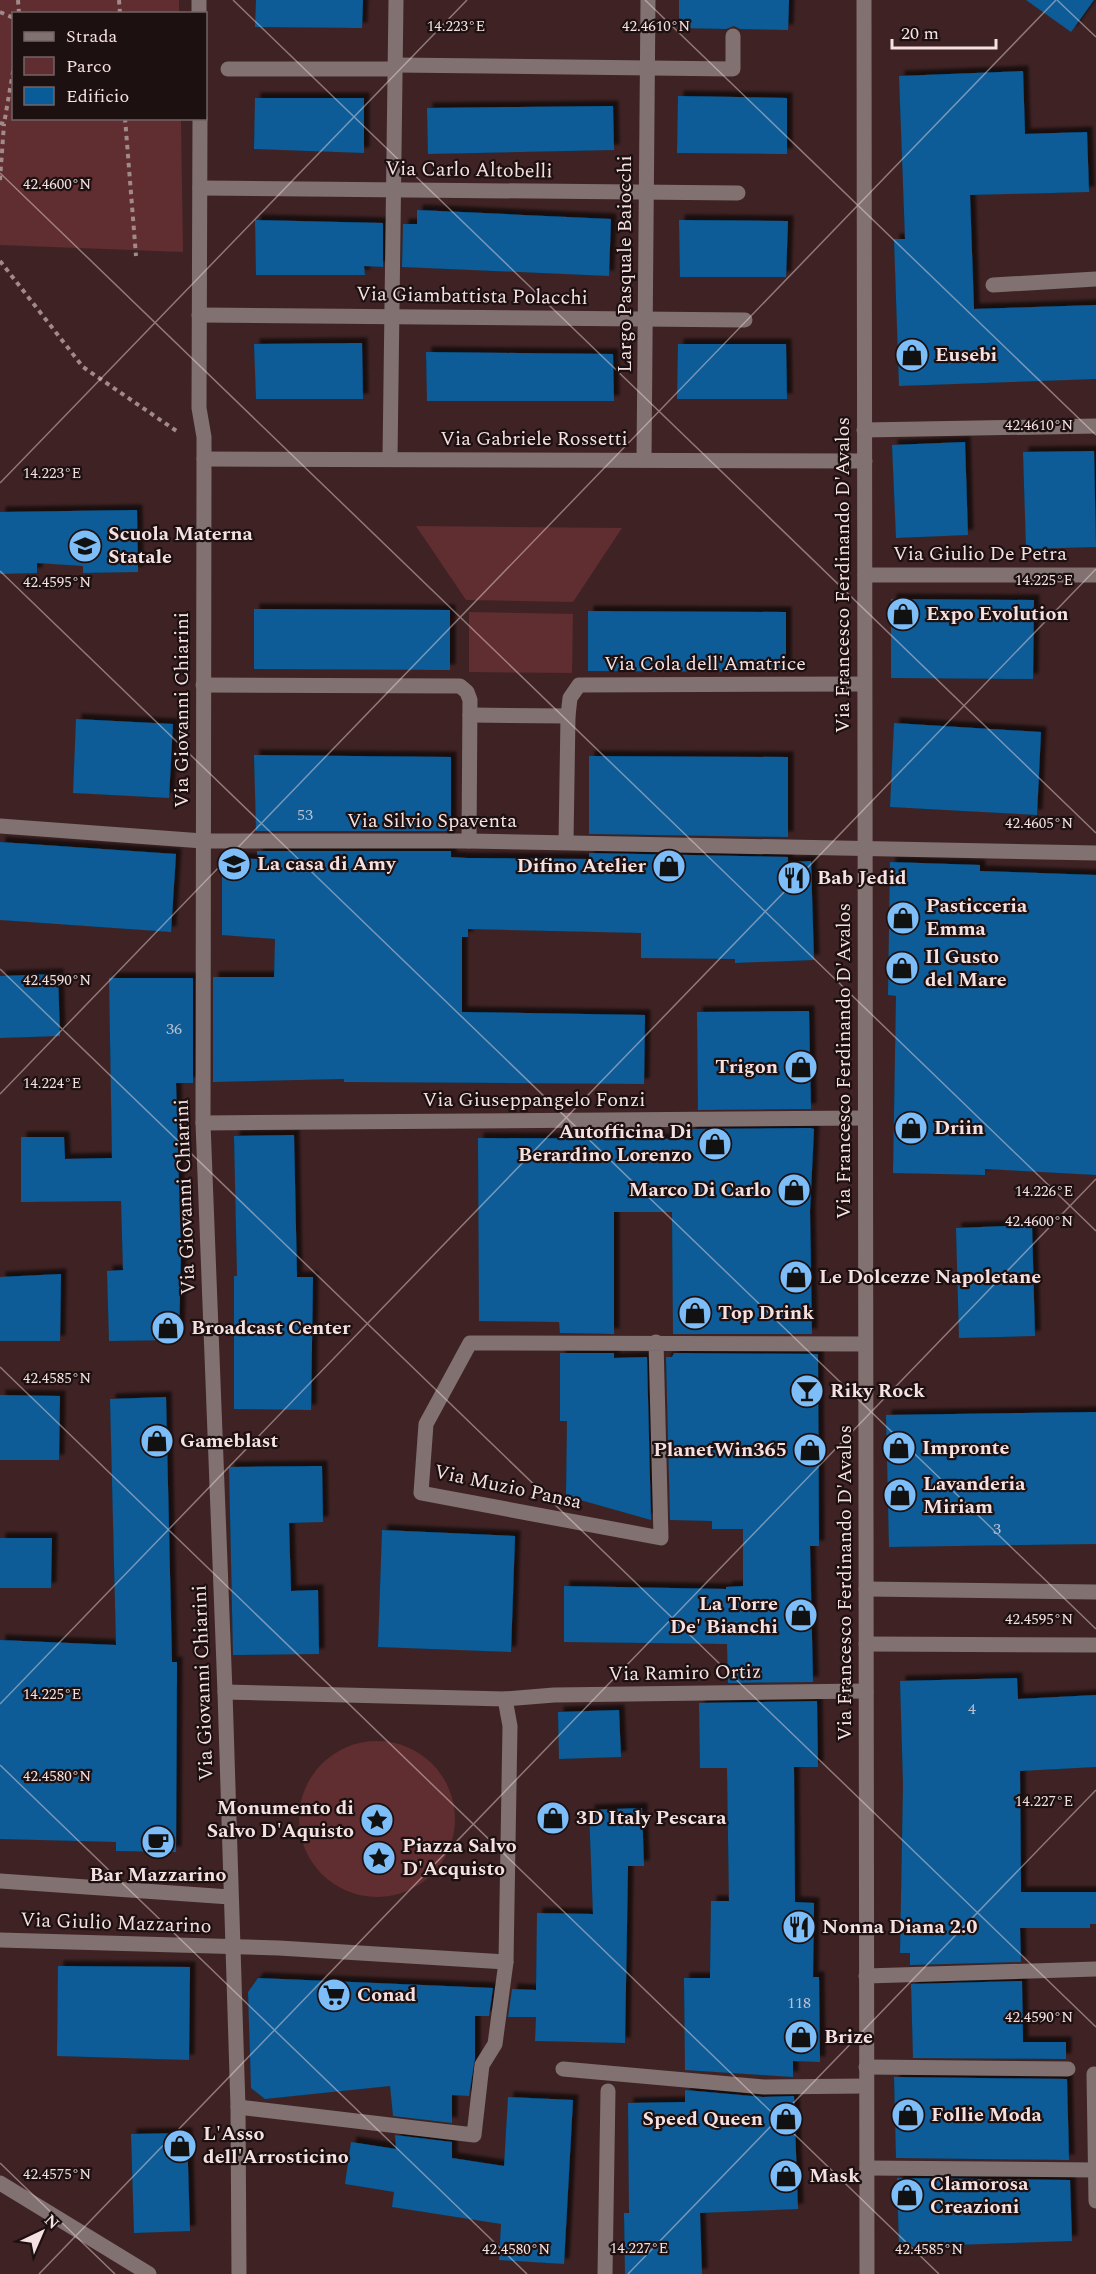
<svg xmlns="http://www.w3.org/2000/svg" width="1096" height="2274" viewBox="0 0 1096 2274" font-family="Spectral,serif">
	<defs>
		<filter id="shadow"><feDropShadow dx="5.5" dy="-5.5" stdDeviation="1.5" flood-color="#0009"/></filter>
	</defs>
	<rect width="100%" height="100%" fill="#3f2324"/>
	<g fill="#602d30">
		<path d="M 0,0 L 179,0 L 179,13 L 14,14 L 14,118 L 181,119 L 183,252 L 0,245 Z"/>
		<path d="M 416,526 L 622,528 L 573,602 L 466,600 Z"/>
		<path d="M 469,612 L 573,614 L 572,673 L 469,672 Z"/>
		<circle cx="377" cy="1819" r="78"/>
	</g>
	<g fill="#085c98" filter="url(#shadow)">
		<path d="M 256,0 L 363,0 L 362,28 L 255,27 Z"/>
		<path d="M 679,0 L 789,0 L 788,30 L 740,29 L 734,26 L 726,29 L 679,28 Z"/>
		<path d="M 1026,0 L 1094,0 L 1071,32 Z"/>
		<path d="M 1023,71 L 1025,134 L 1087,132 L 1089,192 L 970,195 L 974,309 L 1096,305 L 1096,379 L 899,386 L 894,239 L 905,239 L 899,76 Z"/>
		<path d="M 678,96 L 787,98 L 787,154 L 677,153 Z"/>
		<path d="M 255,98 L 364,98 L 364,153 L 254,149 Z"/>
		<path d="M 613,106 L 614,150 L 428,154 L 427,108 Z"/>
		<path d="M 417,210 L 611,219 L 609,276 L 402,267 L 403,224 L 417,224 Z"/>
		<path d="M 255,220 L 383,223 L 383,267 L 364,266 L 365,275 L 256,275 Z"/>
		<path d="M 679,220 L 788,221 L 786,277 L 680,277 Z"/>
		<path d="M 362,343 L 363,399 L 256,399 L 254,344 Z"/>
		<path d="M 678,344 L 786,344 L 787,399 L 677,399 Z"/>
		<path d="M 426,352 L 613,354 L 614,401 L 427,401 Z"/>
		<path d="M 965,442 L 968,535 L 896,538 L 892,445 Z"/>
		<path d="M 1094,451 L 1096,547 L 1026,549 L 1023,452 Z"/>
		<path d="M 137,510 L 138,572 L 83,573 L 83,566 L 37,563 L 37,573 L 0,574 L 0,512 Z"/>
		<path d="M 891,599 L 1034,600 L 1033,679 L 891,678 Z"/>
		<path d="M 254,609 L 450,610 L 450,670 L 254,669 Z"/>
		<path d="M 588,611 L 786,612 L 786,672 L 588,671 Z"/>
		<path d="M 76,719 L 173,724 L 169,798 L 73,793 Z"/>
		<path d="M 894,723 L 1041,732 L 1037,815 L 890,807 Z"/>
		<path d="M 254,755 L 451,757 L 451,831 L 256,831 Z"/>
		<path d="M 589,756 L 788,757 L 788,837 L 589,834 Z"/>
		<path d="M 0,842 L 176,854 L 171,932 L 0,920 Z"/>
		<path d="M 257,851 L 451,851 L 451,857 L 467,858 L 589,859 L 589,853 L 788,857 L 788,862 L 811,861 L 814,960 L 735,963 L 735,959 L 641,958 L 641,933 L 468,929 L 468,937 L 462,937 L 462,1012 L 645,1015 L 644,1084 L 344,1082 L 344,1079 L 213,1082 L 213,977 L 274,977 L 275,939 L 222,935 L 222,858 L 257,859 Z"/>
		<path d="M 890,862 L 980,865 L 980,871 L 1096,875 L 1096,1175 L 985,1169 L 985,1175 L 893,1173 L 896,996 L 888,995 Z"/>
		<path d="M 58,974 L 60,1036 L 0,1038 L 0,976 Z"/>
		<path d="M 109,978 L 193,978 L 193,1083 L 176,1083 L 181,1254 L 179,1340 L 109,1341 L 107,1271 L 123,1270 L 121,1201 L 21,1202 L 21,1137 L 64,1137 L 65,1159 L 112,1158 Z"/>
		<path d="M 809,1011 L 811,1109 L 698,1110 L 697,1012 Z"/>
		<path d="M 811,1128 L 814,1129 L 810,1211 L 812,1334 L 673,1334 L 672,1212 L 614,1212 L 614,1334 L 560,1333 L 559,1322 L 479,1321 L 478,1138 L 690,1139 L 690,1129 Z"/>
		<path d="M 294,1135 L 297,1277 L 313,1277 L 311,1410 L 234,1409 L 234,1276 L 237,1276 L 234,1136 Z"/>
		<path d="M 1032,1225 L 1035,1336 L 959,1338 L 956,1228 Z"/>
		<path d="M 61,1274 L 60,1341 L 0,1341 L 0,1277 Z"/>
		<path d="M 560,1353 L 614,1353 L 614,1358 L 647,1357 L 651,1520 L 566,1496 L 567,1421 L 560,1421 Z"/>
		<path d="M 674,1353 L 818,1354 L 819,1546 L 810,1546 L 813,1682 L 728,1683 L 727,1644 L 564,1642 L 564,1586 L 726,1589 L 726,1587 L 743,1586 L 743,1529 L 712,1529 L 712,1521 L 670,1520 L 666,1357 L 672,1357 Z"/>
		<path d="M 0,1395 L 60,1396 L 59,1460 L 0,1460 Z"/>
		<path d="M 166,1397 L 172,1662 L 177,1662 L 176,1852 L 116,1851 L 116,1842 L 0,1839 L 0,1640 L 116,1645 L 110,1399 Z"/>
		<path d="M 1096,1412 L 1096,1544 L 889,1547 L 886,1415 Z"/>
		<path d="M 322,1466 L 323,1522 L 289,1523 L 291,1591 L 318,1590 L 319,1654 L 233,1655 L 229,1467 Z"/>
		<path d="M 382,1530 L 515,1536 L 511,1652 L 378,1647 Z"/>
		<path d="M 0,1538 L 52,1538 L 51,1588 L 0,1588 Z"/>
		<path d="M 1017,1678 L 1018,1699 L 1096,1695 L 1096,1767 L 1020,1771 L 1021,1892 L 1096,1892 L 1096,1924 L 1090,1924 L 1090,1928 L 1020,1928 L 1021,1962 L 910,1965 L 910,1953 L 900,1953 L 903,1784 L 900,1681 Z"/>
		<path d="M 817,1701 L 818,1767 L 794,1767 L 795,1902 L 814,1903 L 813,1977 L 819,1977 L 820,2062 L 793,2061 L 793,2077 L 685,2070 L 684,1978 L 710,1978 L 711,1901 L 729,1901 L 727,1768 L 700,1768 L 699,1703 Z"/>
		<path d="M 619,1710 L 621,1757 L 559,1759 L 558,1712 Z"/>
		<path d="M 642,1808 L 644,1866 L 628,1866 L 625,2043 L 535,2041 L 536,2017 L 508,2017 L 512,1989 L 536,1990 L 537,1913 L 593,1914 L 589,1810 Z"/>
		<path d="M 58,1966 L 190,1967 L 189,2060 L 57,2056 Z"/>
		<path d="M 258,1978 L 493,1988 L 489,2016 L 475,2016 L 475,2058 L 469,2096 L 452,2095 L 452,2123 L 393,2116 L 390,2086 L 265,2099 L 251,2088 L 248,1992 Z"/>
		<path d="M 1022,1981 L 1023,2042 L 1066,2042 L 1066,2059 L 913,2058 L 911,1984 Z"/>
		<path d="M 894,2077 L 1067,2079 L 1069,2160 L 896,2158 Z"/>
		<path d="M 685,2090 L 763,2097 L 794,2096 L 798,2209 L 700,2213 L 702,2274 L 625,2274 L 624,2213 L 629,2213 L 628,2103 L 685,2102 Z"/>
		<path d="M 508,2097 L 573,2100 L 564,2264 L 499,2260 L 501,2224 L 392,2207 L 394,2192 L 345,2184 L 351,2142 L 396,2149 L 395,2135 L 452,2142 L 452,2158 L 504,2166 Z"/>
		<path d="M 187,2133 L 190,2231 L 134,2233 L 131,2134 Z"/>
		<path d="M 897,2178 L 1070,2180 L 1072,2241 L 899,2247 Z"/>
	</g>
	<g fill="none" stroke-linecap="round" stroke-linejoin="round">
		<g stroke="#a18a8a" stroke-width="4" stroke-dasharray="4.5 4.5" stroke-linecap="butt">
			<path d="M 18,0 L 19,14"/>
			<path d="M 119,0 L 120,14"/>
			<path d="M 0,12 L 14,18"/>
			<path d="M 125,118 L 136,256"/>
			<path d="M 0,123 L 4,124 L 14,66"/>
			<path d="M 0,180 L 4,124"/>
			<path d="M 0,261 L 83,367 L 178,432"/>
		</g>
		<g stroke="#817171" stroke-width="15">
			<path d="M 864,0 L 867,2274"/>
			<path d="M 199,14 L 199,0"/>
			<path d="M 395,65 L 733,69 L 733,36"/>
			<path d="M 228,69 L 395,69"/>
			<path d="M 200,118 L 199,408 L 204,437 L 204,459 L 203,1123 L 225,1692 L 238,2107 L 239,2274"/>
			<path d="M 200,188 L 738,193"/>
			<path d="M 993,285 L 1096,279"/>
			<path d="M 199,315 L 745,320"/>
			<path d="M 864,430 L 1096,426"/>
			<path d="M 204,459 L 865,461"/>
			<path d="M 390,459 L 396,0"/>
			<path d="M 644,460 L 648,0"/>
			<path d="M 865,575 L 1096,575"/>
			<path d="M 203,685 L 460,686 L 467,692 L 470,700 L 469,841"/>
			<path d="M 470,715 L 568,716"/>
			<path d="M 0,826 L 203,841 L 469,841 L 1096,853"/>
			<path d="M 566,842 L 568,716 L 570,698 L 579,685 L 864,684"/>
			<path d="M 203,1123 L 865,1118"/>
			<path d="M 656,1342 L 661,1538 L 421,1493 L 426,1424 L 470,1343 L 865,1344"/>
			<path d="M 866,1589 L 1096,1592"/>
			<path d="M 866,1644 L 1096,1645"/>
			<path d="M 225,1692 L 505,1699 L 554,1695 L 866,1691"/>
			<path d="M 0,1881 L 230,1897"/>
			<path d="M 0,1940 L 279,1948 L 506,1962"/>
			<path d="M 866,1976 L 1096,1969"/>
			<path d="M 866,2067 L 1068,2069"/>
			<path d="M 563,2069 L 764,2087 L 866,2086"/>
			<path d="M 1094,2074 L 1096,2201"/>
			<path d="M 238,2107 L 474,2135 L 482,2065 L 495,2044 L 506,1962 L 510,1726 L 505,1699"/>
			<path d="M 867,2168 L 1096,2170"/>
			<path d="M 0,2183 L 149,2274"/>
			<path d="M 605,2274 L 608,2091"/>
		</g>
	</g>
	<path fill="none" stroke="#f5e1e1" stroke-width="1.5" stroke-opacity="0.45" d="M 233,0 L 1096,833M 645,0 L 1096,435M 1057,0 L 1096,37M 0,173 L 1096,1231M 0,483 L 467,0M 0,571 L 1096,1629M 0,969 L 1096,2027M 0,1094 L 1056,0M 0,1367 L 939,2274M 0,1704 L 1096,569M 0,1765 L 527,2274M 0,2163 L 115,2274M 39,2274 L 1096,1179M 628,2274 L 1096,1790"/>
	<defs>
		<symbol id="shop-disc" viewBox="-11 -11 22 22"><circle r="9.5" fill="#7dbef9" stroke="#1d1011"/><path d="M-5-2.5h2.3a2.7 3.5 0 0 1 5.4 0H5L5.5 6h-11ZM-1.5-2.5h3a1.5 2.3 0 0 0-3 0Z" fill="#111"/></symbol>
		<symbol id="school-disc" viewBox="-11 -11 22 22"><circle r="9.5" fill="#7dbef9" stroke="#1d1011"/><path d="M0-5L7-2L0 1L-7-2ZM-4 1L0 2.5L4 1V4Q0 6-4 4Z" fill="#111"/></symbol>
		<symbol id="restaurant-disc" viewBox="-11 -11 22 22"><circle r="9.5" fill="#7dbef9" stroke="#1d1011"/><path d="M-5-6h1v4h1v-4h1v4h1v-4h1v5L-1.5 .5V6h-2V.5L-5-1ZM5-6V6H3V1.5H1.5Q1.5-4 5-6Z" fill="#111"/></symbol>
		<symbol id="bar-disc" viewBox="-11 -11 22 22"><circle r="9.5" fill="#7dbef9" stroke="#1d1011"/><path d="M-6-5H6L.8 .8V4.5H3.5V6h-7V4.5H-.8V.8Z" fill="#111"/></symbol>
		<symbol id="sight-disc" viewBox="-11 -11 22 22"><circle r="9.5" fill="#7dbef9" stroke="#1d1011"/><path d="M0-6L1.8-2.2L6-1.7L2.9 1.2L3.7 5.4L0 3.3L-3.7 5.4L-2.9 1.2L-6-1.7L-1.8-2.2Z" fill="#111"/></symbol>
		<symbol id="cafe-disc" viewBox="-11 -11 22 22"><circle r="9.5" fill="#7dbef9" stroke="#1d1011"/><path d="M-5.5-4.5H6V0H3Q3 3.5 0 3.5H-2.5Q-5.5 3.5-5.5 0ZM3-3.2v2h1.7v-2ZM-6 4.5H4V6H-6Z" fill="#111"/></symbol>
		<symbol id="supermarket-disc" viewBox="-11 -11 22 22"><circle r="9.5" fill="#7dbef9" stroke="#1d1011"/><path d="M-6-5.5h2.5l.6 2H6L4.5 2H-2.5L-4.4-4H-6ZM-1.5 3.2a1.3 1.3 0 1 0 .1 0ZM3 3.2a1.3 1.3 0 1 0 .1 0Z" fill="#111"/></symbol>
	</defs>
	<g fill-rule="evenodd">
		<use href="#shop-disc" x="893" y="336" width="38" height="38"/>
		<use href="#school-disc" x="66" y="527" width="38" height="38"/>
		<use href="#shop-disc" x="884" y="595" width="38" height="38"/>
		<use href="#school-disc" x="215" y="845" width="38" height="38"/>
		<use href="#shop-disc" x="650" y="847" width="38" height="38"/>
		<use href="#restaurant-disc" x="775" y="859" width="38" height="38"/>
		<use href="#shop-disc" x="884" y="899" width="38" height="38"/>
		<use href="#shop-disc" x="883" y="949" width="38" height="38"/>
		<use href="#shop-disc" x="782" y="1048" width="38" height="38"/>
		<use href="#shop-disc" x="892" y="1109" width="38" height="38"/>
		<use href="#shop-disc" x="696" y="1125" width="38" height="38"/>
		<use href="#shop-disc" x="775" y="1171" width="38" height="38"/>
		<use href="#shop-disc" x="777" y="1258" width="38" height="38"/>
		<use href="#shop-disc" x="676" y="1294" width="38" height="38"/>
		<use href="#shop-disc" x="149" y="1309" width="38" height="38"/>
		<use href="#bar-disc" x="788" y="1372" width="38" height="38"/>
		<use href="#shop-disc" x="138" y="1422" width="38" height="38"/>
		<use href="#shop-disc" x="880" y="1429" width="38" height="38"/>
		<use href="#shop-disc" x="791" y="1431" width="38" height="38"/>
		<use href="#shop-disc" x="881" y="1476" width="38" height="38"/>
		<use href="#shop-disc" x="782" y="1596" width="38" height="38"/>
		<use href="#shop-disc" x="534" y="1799" width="38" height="38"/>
		<use href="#sight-disc" x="358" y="1801" width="38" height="38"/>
		<use href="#cafe-disc" x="139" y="1823" width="38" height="38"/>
		<use href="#sight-disc" x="360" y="1839" width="38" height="38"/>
		<use href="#restaurant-disc" x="780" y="1908" width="38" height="38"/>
		<use href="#supermarket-disc" x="315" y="1976" width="38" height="38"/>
		<use href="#shop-disc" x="782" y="2018" width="38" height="38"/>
		<use href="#shop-disc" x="889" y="2096" width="38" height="38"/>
		<use href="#shop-disc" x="767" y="2100" width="38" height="38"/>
		<use href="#shop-disc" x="161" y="2127" width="38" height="38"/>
		<use href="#shop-disc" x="767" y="2157" width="38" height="38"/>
		<use href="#shop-disc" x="888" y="2176" width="38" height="38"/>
	</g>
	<g text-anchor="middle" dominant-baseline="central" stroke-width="4.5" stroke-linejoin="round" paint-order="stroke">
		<g font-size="16" fill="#bac0cf">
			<text x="305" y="815">53</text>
			<text x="174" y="1029">36</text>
			<text x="997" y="1529">3</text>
			<text x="972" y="1709">4</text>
			<text x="799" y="2003">118</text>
		</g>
		<g font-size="20" fill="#f5e1e1" stroke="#1d1011">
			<text transform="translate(469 170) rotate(1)">Via Carlo Altobelli</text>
			<text transform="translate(625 264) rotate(-90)">Largo Pasquale Baiocchi</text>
			<text transform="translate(472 296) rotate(1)">Via Giambattista Polacchi</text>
			<text x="534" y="439">Via Gabriele Rossetti</text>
			<text x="980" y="554">Via Giulio De Petra</text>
			<text transform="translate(843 575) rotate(-90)">Via Francesco Ferdinando D'Avalos</text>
			<text x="705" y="664">Via Cola dell'Amatrice</text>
			<text transform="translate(182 710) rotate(-90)">Via Giovanni Chiarini</text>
			<text x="432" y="821">Via Silvio Spaventa</text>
			<text transform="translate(844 1061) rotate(-90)">Via Francesco Ferdinando D'Avalos</text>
			<text x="534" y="1100">Via Giuseppangelo Fonzi</text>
			<text transform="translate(185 1197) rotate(-92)">Via Giovanni Chiarini</text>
			<text transform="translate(508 1487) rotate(12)">Via Muzio Pansa</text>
			<text transform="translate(845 1583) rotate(-90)">Via Francesco Ferdinando D'Avalos</text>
			<text transform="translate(685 1673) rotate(-1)">Via Ramiro Ortiz</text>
			<text transform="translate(203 1683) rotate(-92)">Via Giovanni Chiarini</text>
			<text transform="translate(116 1923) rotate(2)">Via Giulio Mazzarino</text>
		</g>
		<g font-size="20" font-weight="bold" fill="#f5e1e1" stroke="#1d1011" text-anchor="start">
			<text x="935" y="355">Eusebi</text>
			<text x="108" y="534">Scuola Materna<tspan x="108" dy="23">Statale</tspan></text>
			<text x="926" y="614">Expo Evolution</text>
			<text x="257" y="864">La casa di Amy</text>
			<text x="646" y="866" text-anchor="end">Difino Atelier</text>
			<text x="817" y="878">Bab Jedid</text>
			<text x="926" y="906">Pasticceria<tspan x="926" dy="23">Emma</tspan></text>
			<text x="925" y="957">Il Gusto<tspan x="925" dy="23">del Mare</tspan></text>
			<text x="778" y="1067" text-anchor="end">Trigon</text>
			<text x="934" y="1128">Driin</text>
			<text x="692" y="1132" text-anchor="end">Autofficina Di<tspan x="692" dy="23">Berardino Lorenzo</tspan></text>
			<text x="771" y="1190" text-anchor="end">Marco Di Carlo</text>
			<text x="819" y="1277">Le Dolcezze Napoletane</text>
			<text x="718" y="1313">Top Drink</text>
			<text x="191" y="1328">Broadcast Center</text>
			<text x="830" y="1391">Riky Rock</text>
			<text x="180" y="1441">Gameblast</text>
			<text x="922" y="1448">Impronte</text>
			<text x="787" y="1450" text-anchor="end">PlanetWin365</text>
			<text x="923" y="1484">Lavanderia<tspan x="923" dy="23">Miriam</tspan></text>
			<text x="778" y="1604" text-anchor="end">La Torre<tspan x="778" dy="23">De' Bianchi</tspan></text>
			<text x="354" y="1808" text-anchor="end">Monumento di<tspan x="354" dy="23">Salvo D'Aquisto</tspan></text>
			<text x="576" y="1818">3D Italy Pescara</text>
			<text x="402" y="1846">Piazza Salvo<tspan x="402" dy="23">D'Acquisto</tspan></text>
			<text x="158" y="1875" text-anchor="middle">Bar Mazzarino</text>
			<text x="822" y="1927">Nonna Diana 2.0</text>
			<text x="357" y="1995">Conad</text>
			<text x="824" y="2037">Brize</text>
			<text x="931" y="2115">Follie Moda</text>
			<text x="763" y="2119" text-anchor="end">Speed Queen</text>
			<text x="203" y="2134">L'Asso<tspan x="203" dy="23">dell'Arrosticino</tspan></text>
			<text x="809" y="2176">Mask</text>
			<text x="930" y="2184">Clamorosa<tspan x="930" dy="23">Creazioni</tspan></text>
		</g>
	</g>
	<g font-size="15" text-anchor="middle" fill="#f5e1e1" stroke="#1d1011" stroke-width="4.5" stroke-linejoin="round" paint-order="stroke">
		<text x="656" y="31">42.4610°N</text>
		<text x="456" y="31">14.223°E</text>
		<text x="57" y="189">42.4600°N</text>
		<text x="1039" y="430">42.4610°N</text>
		<text x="52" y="478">14.223°E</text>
		<text x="1044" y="585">14.225°E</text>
		<text x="57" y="587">42.4595°N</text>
		<text x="1039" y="828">42.4605°N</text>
		<text x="57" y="985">42.4590°N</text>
		<text x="52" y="1088">14.224°E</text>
		<text x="1044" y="1196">14.226°E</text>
		<text x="1039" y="1226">42.4600°N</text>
		<text x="57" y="1383">42.4585°N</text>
		<text x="1039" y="1624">42.4595°N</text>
		<text x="52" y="1699">14.225°E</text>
		<text x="57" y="1781">42.4580°N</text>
		<text x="1044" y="1806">14.227°E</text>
		<text x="1039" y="2022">42.4590°N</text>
		<text x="57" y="2179">42.4575°N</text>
		<text x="639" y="2253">14.227°E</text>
		<text x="516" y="2254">42.4580°N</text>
		<text x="929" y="2254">42.4585°N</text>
	</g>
	<rect x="12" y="12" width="195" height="108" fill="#1d1011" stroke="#736464" stroke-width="1.5"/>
	<rect x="24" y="32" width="30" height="9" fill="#817171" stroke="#736464" stroke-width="1.5"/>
	<text x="66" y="42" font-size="18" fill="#f5e1e1">Strada</text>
	<rect x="24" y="57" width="30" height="18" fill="#602d30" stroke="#736464" stroke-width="1.5"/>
	<text x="66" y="72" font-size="18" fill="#f5e1e1">Parco</text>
	<rect x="24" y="87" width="30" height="18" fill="#085c98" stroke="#736464" stroke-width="1.5"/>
	<text x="66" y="102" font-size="18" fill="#f5e1e1">Edificio</text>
	<g transform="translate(42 2232) rotate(44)" stroke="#1d1011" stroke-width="4.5" paint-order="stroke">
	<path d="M0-4.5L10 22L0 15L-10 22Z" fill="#f5e1e1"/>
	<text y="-9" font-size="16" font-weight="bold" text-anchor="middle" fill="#f5e1e1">N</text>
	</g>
	<path d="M892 39v9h104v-9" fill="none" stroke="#f5e1e1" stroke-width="3"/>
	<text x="901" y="39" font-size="18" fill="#f5e1e1" stroke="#1d1011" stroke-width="4.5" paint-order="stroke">20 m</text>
</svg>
